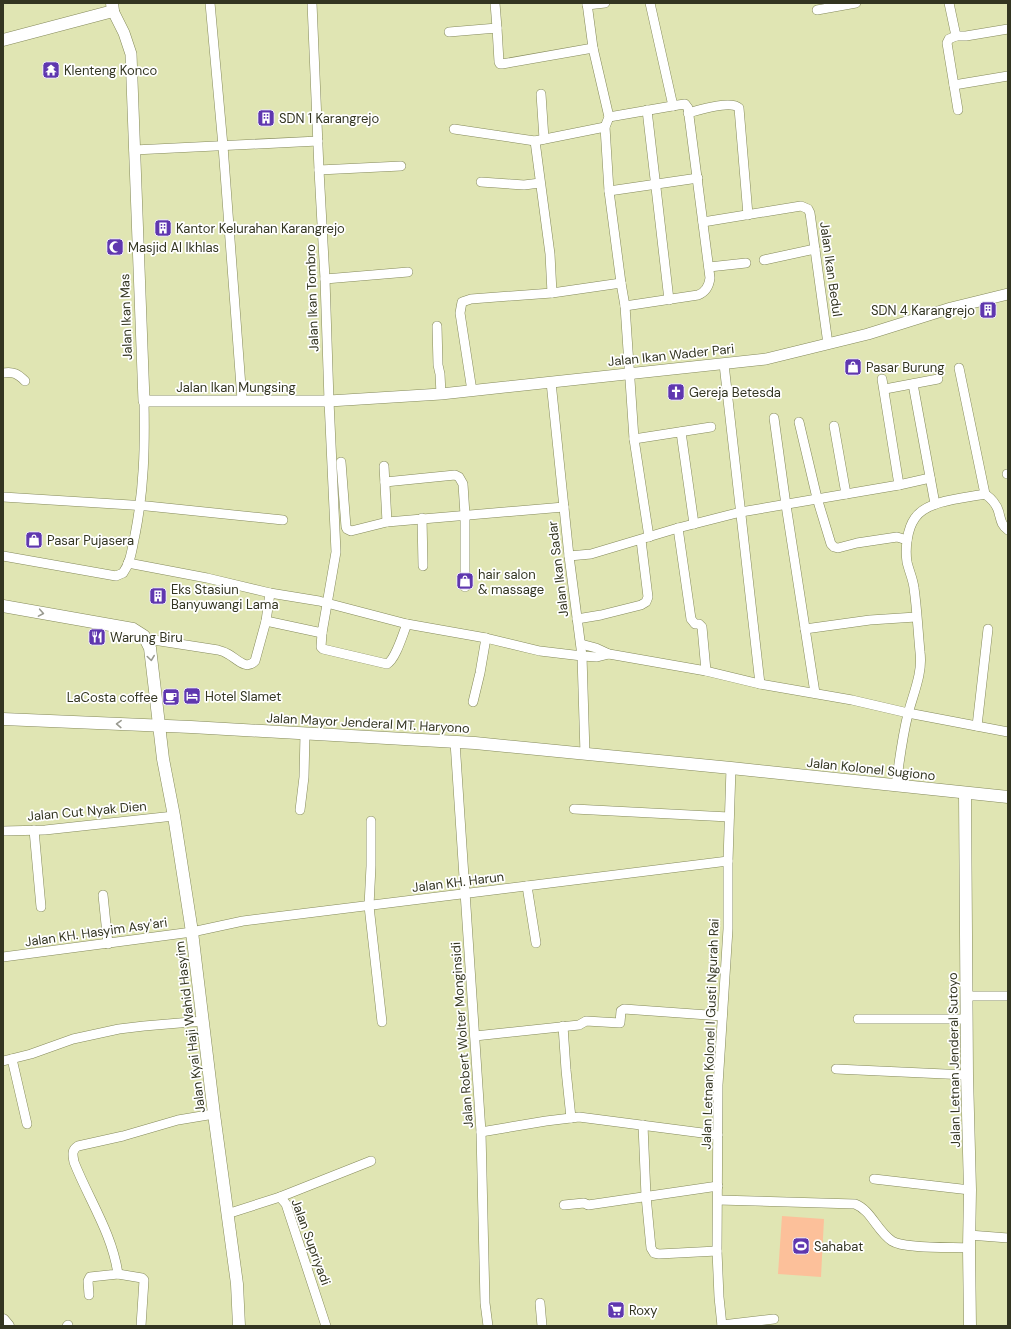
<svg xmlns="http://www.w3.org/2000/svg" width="1011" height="1329" viewBox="0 0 1011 1329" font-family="'DM Sans',sans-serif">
	<rect width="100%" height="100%" fill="#e0e5b3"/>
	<path fill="#fcc09a" d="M 782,1216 L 824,1219 L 821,1277 L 778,1274 Z"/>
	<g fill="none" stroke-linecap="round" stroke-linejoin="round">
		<defs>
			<g id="minor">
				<path d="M 210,3 L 223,146 L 242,400"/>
				<path d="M 495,3 L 497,28"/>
				<path d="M 587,3 L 593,48 L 609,117 L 605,127 L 609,191 L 621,283 L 625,306 L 634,439 L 649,537"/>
				<path d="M 650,3 L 673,106"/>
				<path d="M 949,3 L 956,36 L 966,36 L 1008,29"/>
				<path d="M 587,5 L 605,3"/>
				<path d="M 817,10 L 856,3"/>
				<path d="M 449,32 L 497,28 L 499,62 L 500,64 L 502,64 L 593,48"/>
				<path d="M 956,36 L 949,39 L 947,43 L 958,110"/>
				<path d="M 954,85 L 1008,76"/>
				<path d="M 541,94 L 544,139"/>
				<path d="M 647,110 L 669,300"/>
				<path d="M 688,113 C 699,110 731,100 739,108 L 748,215"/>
				<path d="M 609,117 L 678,105 L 685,104 L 688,108 L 710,278 C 709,286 706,292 698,295 L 625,306"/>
				<path d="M 454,129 L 535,141 L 605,127"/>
				<path d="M 535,141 L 550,254 L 552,293"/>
				<path d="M 134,150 L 318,141"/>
				<path d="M 319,170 L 401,166"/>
				<path d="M 481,182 L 524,185 L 540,183"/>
				<path d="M 609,191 L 698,178"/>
				<path d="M 703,222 L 801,206 L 808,209 L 810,213 L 828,344"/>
				<path d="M 764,260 L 815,249"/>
				<path d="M 709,267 L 746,263"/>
				<path d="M 325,279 L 408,272"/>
				<path d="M 437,326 L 438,365 L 440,374 L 441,394"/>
				<path d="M 724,364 L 760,684"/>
				<path d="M 959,368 L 985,494 C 992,499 997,504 999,513 C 1001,520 1001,525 1008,530"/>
				<path d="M 3,373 C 13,371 18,374 25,381"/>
				<path d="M 882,379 L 899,485"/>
				<path d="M 551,382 L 569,556 L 582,656 L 585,754"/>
				<path d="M 913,384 L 935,504"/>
				<path d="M 885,389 L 938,379"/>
				<path d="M 472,391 L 460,313 L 462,302 L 471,299 L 552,293 L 621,283"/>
				<path d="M 774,418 L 786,505 L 815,693"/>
				<path d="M 799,422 L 817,498 L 831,544 L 834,547 L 838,548 L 857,543 L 897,537 L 907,540"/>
				<path d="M 834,426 L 846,494"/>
				<path d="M 681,432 L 694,524"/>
				<path d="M 634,439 L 711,427"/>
				<path d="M 341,462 L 346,527 L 347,529 L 351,531 L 387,522 L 564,507"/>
				<path d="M 384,466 L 387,522"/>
				<path d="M 1007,474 L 1008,474"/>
				<path d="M 385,482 L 455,475 L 459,477 L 463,484 L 465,515 L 465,587"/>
				<path d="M 3,497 L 147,506 L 283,520"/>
				<path d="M 422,518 L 423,566"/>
				<path d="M 678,528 L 691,619 L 695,624 L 699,624 L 702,627 L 706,671"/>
				<path d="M 3,556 L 116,576 L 123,573 C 131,562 132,548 135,535 C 144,489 145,448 144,401"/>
				<path d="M 569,556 L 591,554 L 678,528 L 741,512 L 899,485 L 930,478"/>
				<path d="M 128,563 L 207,578 L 270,593 L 319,601 L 407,624 L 486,638 L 540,651 L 582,656 L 597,657 L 609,654"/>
				<path d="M 577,619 L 601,615 L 641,605 L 646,602 L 648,597 L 641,540"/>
				<path d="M 266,621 L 322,633 L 336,552 L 329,401 L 325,279 L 319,170 L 312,3"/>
				<path d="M 805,629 L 870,620 L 916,617"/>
				<path d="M 322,633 L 321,647 L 323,649 L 387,664 C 396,659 403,633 407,624"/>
				<path d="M 147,639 L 218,650 C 222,651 225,652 228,654 C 236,658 246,671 255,661 L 266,621 L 270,593"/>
				<path d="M 581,644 L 596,648 L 609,654 L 706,671 L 760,684 L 852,700 L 908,713 L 1008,732"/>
				<path d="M 473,702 L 480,673 L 486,638"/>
				<path d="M 977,726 L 988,629"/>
				<path d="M 455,742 L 481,1132 L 485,1303 L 488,1326"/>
				<path d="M 896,786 C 899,762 902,738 908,714 C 913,694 923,673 920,652 C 918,631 917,609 914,588 C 913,579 909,571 907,562 C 905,549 907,529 915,518 C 927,500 965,498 985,494"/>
				<path d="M 574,809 L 729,817"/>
				<path d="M 300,810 L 304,777 L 305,734"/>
				<path d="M 371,821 L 371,866 L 369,906 L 382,1022"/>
				<path d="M 34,830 L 41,907"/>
				<path d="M 3,831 L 45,830 L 174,816"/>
				<path d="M 527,886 L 536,943"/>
				<path d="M 103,895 L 108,944"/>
				<path d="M 3,957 L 192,932 L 243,921 L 728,861"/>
				<path d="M 967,996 L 1008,996"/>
				<path d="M 858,1019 L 967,1019"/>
				<path d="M 563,1026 L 566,1070 L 571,1118"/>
				<path d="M 475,1036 L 579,1025 L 586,1021 L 620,1023 L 621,1011 L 624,1009 L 722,1016"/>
				<path d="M 12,1059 L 27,1124"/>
				<path d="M 3,1061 L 31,1054 L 73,1039 L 119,1029 L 144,1026 L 203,1021"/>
				<path d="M 836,1069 L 967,1075"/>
				<path d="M 643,1125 L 646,1196 L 651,1248 L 654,1253 L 659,1254 L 717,1251"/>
				<path d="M 481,1132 L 546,1121 L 579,1117 L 718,1135"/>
				<path d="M 874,1179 L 970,1190"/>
				<path d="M 280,1197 L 286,1204 L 326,1326"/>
				<path d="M 718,1200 L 855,1204 C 871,1210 877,1231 892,1241 C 904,1249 952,1247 969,1248"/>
				<path d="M 564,1205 L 584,1203 L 588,1205 L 718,1186"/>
				<path d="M 227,1214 L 280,1197 L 371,1161"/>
				<path d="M 969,1235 L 1008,1238"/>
				<path d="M 118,1274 L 142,1278 L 144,1280 L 141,1326"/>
				<path d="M 89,1295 L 88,1281 L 90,1277 L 118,1274 C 112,1233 89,1200 74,1162 C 73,1156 71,1150 78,1146 L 123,1136 L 178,1120 L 214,1114"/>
				<path d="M 540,1303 L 542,1326"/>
				<path d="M 722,1325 L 774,1319"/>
				<path d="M 67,1326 L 68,1325"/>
				<path d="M 722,1326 L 719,1297 L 717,1251 L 718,1085 L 728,929 L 728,861 L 731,768"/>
			</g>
			<path id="tertiary" d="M 113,11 L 124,33 L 131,54 L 144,401 L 329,401 L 441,394 L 766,359 L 868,334 L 951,308 L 1008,294"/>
			<g id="secondary">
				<path d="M 3,40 L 113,11 L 112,3"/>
				<path d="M 3,606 L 133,629 L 144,636 L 150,648 L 163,759 L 174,816 L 192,932 L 214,1114 L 237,1284 L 239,1326"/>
				<path d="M 3,719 L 191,727 L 475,743 L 731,768 L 1008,797"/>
				<path d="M 965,793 L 967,1075 L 970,1190 L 969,1248 L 970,1326"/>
				<path d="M 3,1320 L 8,1326"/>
			</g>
		</defs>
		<use href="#minor" stroke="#858a5b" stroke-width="10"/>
		<use href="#tertiary" stroke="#858a5b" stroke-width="12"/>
		<use href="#secondary" stroke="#858a5b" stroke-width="13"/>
		<use href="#minor" stroke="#fff" stroke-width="9"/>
		<use href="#tertiary" stroke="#fff" stroke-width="11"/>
		<use href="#secondary" stroke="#fff" stroke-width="12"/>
	</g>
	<defs><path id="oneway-chevron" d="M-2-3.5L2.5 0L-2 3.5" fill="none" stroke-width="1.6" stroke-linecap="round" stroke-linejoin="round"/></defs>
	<g stroke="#999a90">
		<use href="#oneway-chevron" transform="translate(41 613) rotate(10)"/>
		<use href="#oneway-chevron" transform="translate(151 658) rotate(82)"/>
		<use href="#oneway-chevron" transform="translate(119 724) rotate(-178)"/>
	</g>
	<defs>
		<symbol id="temple-square" viewBox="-11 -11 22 22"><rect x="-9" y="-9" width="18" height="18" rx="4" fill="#5f37af" stroke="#fff"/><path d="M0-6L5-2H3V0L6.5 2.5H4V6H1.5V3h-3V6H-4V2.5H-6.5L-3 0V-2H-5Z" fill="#fff"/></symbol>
		<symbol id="building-square" viewBox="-11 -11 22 22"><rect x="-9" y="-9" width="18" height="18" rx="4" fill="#5f37af" stroke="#fff"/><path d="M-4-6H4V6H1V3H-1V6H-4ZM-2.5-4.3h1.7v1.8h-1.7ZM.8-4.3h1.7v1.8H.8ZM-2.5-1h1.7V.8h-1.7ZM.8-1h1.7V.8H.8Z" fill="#fff"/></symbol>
		<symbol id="mosque-square" viewBox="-11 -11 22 22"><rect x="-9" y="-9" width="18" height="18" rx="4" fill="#5f37af" stroke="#fff"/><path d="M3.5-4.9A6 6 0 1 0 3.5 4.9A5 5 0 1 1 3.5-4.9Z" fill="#fff"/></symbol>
		<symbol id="shop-square" viewBox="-11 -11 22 22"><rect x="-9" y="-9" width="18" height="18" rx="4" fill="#5f37af" stroke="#fff"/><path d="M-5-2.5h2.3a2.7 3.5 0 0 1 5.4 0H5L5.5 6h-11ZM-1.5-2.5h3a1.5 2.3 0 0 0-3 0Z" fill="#fff"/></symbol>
		<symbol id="church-square" viewBox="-11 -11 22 22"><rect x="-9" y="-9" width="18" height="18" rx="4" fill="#5f37af" stroke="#fff"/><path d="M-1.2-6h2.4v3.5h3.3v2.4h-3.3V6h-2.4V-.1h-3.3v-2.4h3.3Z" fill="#fff"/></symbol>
		<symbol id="restaurant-square" viewBox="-11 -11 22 22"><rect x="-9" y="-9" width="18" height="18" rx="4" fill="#5f37af" stroke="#fff"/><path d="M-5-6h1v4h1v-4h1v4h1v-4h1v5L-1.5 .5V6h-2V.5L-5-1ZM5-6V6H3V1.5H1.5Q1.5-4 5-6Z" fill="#fff"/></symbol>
		<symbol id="hotel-square" viewBox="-11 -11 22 22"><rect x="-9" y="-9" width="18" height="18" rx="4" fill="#5f37af" stroke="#fff"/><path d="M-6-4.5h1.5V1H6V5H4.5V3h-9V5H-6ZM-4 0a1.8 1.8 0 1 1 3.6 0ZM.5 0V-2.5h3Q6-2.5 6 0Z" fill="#fff"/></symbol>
		<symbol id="cafe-square" viewBox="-11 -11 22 22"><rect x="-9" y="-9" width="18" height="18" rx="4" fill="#5f37af" stroke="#fff"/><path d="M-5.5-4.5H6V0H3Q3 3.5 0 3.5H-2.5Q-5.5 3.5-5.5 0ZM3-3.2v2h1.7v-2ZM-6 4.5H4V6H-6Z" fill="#fff"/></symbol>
		<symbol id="stadium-square" viewBox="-11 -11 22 22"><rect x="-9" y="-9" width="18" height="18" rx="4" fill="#5f37af" stroke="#fff"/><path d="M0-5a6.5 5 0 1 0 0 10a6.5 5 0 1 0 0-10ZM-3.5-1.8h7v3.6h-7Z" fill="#fff"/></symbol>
		<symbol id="supermarket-square" viewBox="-11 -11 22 22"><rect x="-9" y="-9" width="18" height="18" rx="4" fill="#5f37af" stroke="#fff"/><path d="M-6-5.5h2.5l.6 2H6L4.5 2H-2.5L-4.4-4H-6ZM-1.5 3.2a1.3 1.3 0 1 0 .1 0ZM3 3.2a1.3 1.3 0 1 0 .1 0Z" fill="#fff"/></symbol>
	</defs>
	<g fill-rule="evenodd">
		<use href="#temple-square" x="41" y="60" width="20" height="20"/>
		<use href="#building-square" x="256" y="108" width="20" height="20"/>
		<use href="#building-square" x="153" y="218" width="20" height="20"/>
		<use href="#mosque-square" x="105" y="237" width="20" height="20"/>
		<use href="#building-square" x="978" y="300" width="20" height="20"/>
		<use href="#shop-square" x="843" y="357" width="20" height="20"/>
		<use href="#church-square" x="666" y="382" width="20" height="20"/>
		<use href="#shop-square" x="24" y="530" width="20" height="20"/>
		<use href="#shop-square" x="455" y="571" width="20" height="20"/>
		<use href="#building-square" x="148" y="586" width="20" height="20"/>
		<use href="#restaurant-square" x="87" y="627" width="20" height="20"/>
		<use href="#hotel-square" x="182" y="686" width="20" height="20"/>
		<use href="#cafe-square" x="161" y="687" width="20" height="20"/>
		<use href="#stadium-square" x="791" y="1236" width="20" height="20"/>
		<use href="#supermarket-square" x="606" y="1300" width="20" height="20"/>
	</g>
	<g text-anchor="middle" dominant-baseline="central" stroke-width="3.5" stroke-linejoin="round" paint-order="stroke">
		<g font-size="13" fill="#333521" stroke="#fff" text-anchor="start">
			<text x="64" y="70">Klenteng Konco</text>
			<text x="279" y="118">SDN 1 Karangrejo</text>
			<text x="176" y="228">Kantor Kelurahan Karangrejo</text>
			<text x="128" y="247">Masjid Al Ikhlas</text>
			<text x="975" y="310" text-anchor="end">SDN 4 Karangrejo</text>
			<text x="866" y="367">Pasar Burung</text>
			<text x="689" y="392">Gereja Betesda</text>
			<text x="47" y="540">Pasar Pujasera</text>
			<text x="478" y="574">hair salon<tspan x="478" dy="15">&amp; massage</tspan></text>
			<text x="171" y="589">Eks Stasiun<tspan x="171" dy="15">Banyuwangi Lama</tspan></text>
			<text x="110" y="637">Warung Biru</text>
			<text x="205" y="696">Hotel Slamet</text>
			<text x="158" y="697" text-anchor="end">LaCosta coffee</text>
			<text x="814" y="1246">Sahabat</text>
			<text x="629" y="1310">Roxy</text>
		</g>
		<g font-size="13" fill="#333521" stroke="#fff">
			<text transform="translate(831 269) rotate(82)">Jalan Ikan Bedul</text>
			<text transform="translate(312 298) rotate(-92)">Jalan Ikan Tombro</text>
			<text transform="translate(126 317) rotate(-92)">Jalan Ikan Mas</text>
			<text transform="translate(671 355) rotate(-6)">Jalan Ikan Wader Pari</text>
			<text x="236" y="387">Jalan Ikan Mungsing</text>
			<text transform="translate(558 569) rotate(-97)">Jalan Ikan Sadar</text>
			<text transform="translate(368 723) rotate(3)">Jalan Mayor Jenderal MT. Haryono</text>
			<text transform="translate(871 769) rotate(6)">Jalan Kolonel Sugiono</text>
			<text transform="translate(87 811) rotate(-5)">Jalan Cut Nyak Dien</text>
			<text transform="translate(458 882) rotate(-7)">Jalan KH. Harun</text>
			<text transform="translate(96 932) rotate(-8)">Jalan KH. Hasyim Asy'ari</text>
			<text transform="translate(190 1027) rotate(-97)">Jalan Kyai Haji Wahid Hasyim</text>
			<text transform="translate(710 1034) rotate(-88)">Jalan Letnan Kolonel I Gusti Ngurah Rai</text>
			<text transform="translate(462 1035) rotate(-94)">Jalan Robert Wolter Monginsidi</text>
			<text transform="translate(954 1060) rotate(-91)">Jalan Letnan Jenderal Sutoyo</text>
			<text transform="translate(311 1242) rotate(70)">Jalan Supriyadi</text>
		</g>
	</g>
	<rect width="1011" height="1329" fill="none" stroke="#333521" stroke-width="8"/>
</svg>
